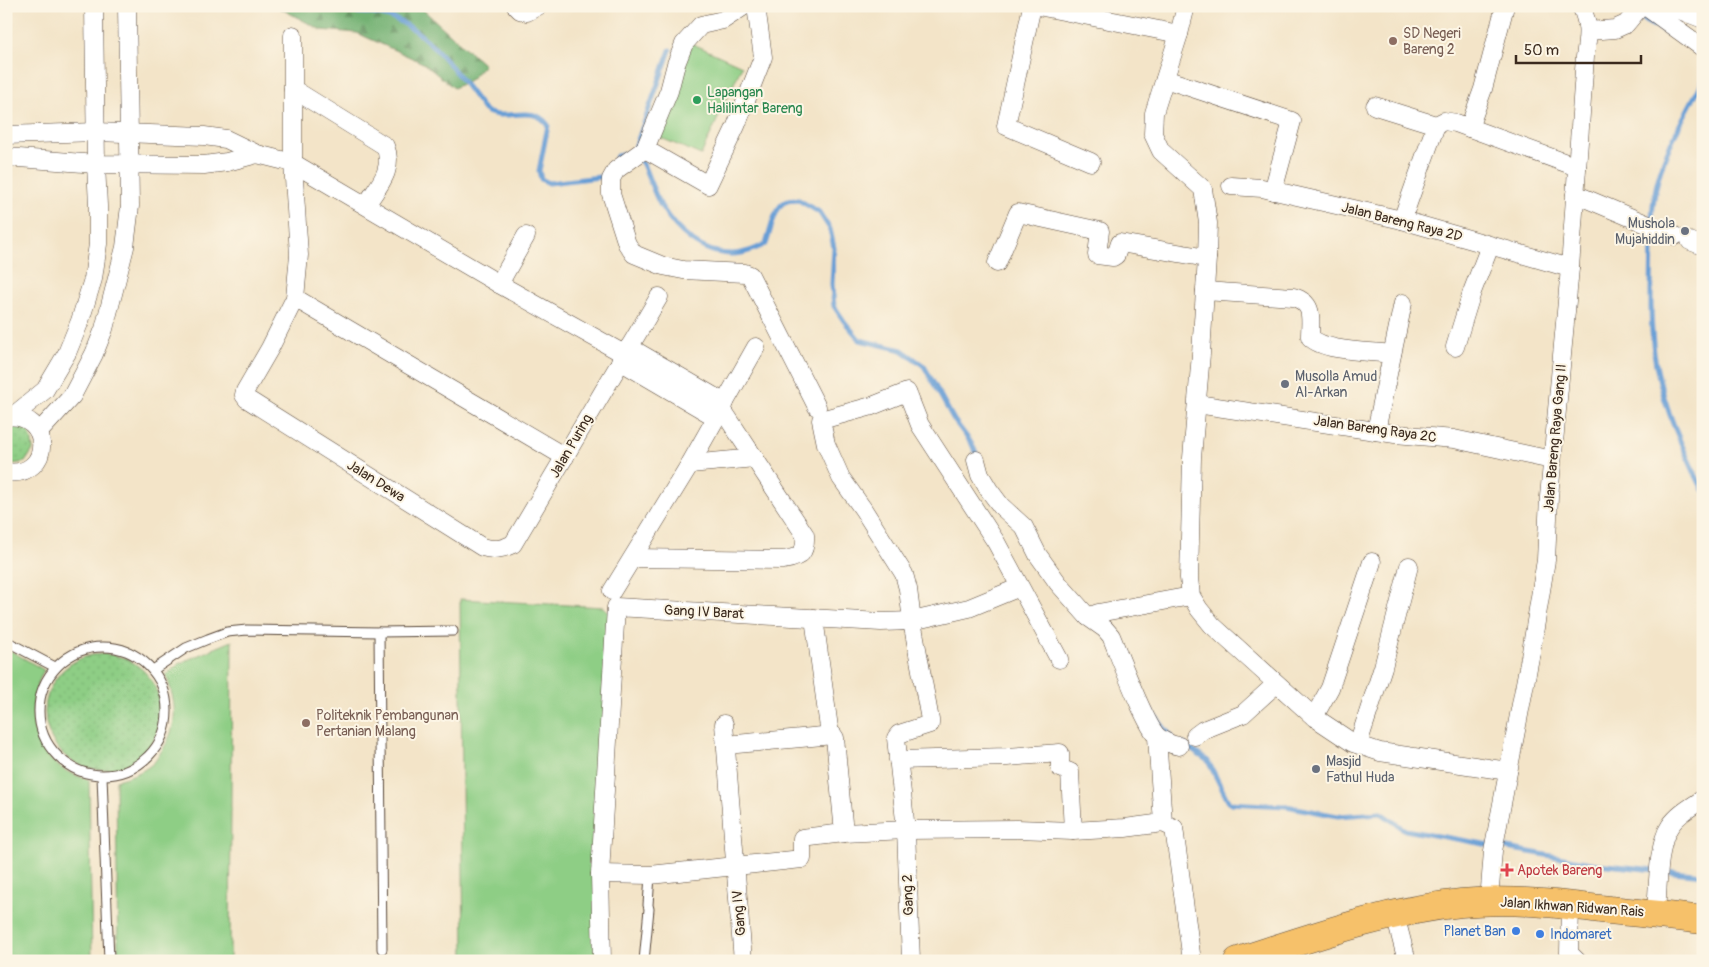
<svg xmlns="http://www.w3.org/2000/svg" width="1709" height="967" viewBox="0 0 1709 967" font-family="Pangolin,sans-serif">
	<defs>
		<pattern id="forest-firs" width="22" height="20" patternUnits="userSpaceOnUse" patternTransform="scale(1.25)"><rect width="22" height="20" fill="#72b172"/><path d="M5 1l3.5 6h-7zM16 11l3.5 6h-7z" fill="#5f905d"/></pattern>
		<pattern id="garden-dots" width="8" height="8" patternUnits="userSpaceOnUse" patternTransform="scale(1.25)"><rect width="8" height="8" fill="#8ece85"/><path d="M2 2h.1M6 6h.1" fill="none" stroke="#7bb172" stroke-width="1.8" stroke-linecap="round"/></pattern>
	</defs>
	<rect width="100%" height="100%" fill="#fcf5e5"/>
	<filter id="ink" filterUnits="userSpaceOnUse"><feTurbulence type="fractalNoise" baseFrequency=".02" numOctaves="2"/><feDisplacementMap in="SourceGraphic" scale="10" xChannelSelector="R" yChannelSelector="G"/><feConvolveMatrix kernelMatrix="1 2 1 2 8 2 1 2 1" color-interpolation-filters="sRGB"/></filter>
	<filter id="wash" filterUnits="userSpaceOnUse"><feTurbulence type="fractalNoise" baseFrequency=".0096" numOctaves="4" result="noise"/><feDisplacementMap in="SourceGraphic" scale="20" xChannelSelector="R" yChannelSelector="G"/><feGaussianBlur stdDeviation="1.12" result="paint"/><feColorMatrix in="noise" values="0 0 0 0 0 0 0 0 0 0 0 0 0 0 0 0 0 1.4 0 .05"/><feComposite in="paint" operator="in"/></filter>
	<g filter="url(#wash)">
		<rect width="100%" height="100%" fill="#f3e4c8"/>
		<g fill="#8ece85" stroke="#647c52">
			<path d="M 691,43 L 742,66 L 701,155 L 654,135 Z"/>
			<path d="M 460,599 L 604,607 L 612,615 L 598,961 L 464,961 Z"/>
			<path d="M 232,641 L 230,961 L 118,961 L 116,780 C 128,777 141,773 151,765 C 156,762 159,754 163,749 C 179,724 176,702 166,675 L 180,663 Z"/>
			<path d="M 6,648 L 44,670 C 27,702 27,741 57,765 C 67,773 78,776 89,780 L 92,961 L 6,961 Z"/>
		</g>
		<path fill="url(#forest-firs)" stroke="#566e48" d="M 276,6 L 419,6 L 484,65 L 471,79 L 454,88 L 423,63 L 357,33 L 321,30 Z"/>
		<g fill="url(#garden-dots)" stroke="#647c52">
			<path d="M 15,424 C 31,432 31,433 33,450 L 25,462 L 6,465 L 6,425 Z"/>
			<circle cx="103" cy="712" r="58"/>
		</g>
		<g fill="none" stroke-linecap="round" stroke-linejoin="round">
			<g stroke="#689ed5" stroke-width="5">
				<path d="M 318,6 C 338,14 361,10 382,15 C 426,25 458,75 484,110 C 504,124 532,102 548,125 L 539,171 L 541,179 L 549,183 L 608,176"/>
				<path d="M 1628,6 L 1645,21 L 1671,35"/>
				<path d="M 634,151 L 670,50"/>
				<path d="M 638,158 L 643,164 C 649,178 654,193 661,206 C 677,232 701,254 732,254 C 744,254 755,249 766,244 C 770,233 775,206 785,202 C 789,200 794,200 797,199 L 819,212 L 830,229 L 834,248 L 832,284 L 834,306 L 844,321 L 860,340 L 902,350 L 924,366 L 954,420 L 972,444 L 977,456"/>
				<path d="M 613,165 L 617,156 L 630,153"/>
				<path d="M 1652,223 C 1652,171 1679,125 1703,81"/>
				<path d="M 1652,231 C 1652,276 1648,321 1656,365 C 1665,410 1683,450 1703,490"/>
				<path d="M 1149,708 L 1173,739"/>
				<path d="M 1183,744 L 1208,761 L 1229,803 L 1286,806 L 1338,816 L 1381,813 L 1405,830 L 1597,864 L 1703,875"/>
			</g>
		</g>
	</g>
	<g filter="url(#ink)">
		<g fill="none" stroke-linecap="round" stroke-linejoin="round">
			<defs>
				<g id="service">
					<path d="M 379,632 L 382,949"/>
					<path d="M 6,641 L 55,667"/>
					<circle cx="103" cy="711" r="64"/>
					<path d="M 153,670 L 186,648 L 208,639 L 227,632 L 247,630 L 379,632 L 453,631"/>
					<path d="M 102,776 L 109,961"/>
					<path d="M 644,961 L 649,909 L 648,905 L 650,875"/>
				</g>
				<g id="minor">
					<path d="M 516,6 L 520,10 L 527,12 L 538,6"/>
					<path d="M 744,6 L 723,20 L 701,25 L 684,44 L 676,64 L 669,91 L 645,149 L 616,170 L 611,179 L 611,194 L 627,244 L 634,254 L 663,266 L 683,270 L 745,273 L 750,275 L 817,407"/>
					<path d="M 1032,6 L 1006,126 L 1091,162"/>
					<path d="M 1038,6 L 1179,34"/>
					<path d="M 1186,6 L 1179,34 L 1154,113 L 1153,134 L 1161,151 L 1203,189 L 1208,223 L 1207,258 L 1201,354 L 1192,458 L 1189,578 L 1191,596 L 1199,609 L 1212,625 L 1314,717 L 1353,743 L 1380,752 L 1508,771"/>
					<path d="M 1645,6 L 1703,48"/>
					<path d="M 1669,6 L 1703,19"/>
					<path d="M 1588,31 L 1615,29 L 1626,24 L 1641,6"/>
					<path d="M 293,35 L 293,163 L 299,255 L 295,298 L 270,348 L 245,391 L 244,395 L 247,399 L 482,547 C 494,551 503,549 513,544 L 659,297"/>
					<path d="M 1165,79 L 1292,121 L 1273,191"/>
					<path d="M 293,89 L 385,146 C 395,170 378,186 366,205"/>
					<path d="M 1375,106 L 1436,125"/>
					<path d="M 1469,128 L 1483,89 L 1505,6"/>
					<path d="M 6,135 L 96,132 L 204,136 L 226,139 L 257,154 L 293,163 L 499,284 L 624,354"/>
					<path d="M 645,149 L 708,185 L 736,126 L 763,57 L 756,6"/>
					<path d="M 6,157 L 96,164 L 204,165 L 227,162 L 257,154"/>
					<path d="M 1231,186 L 1262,188 L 1402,220 L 1570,268"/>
					<path d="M 1575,194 L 1675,236"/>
					<path d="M 1402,220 L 1436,125 L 1444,121 L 1456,123 L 1577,167"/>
					<path d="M 1690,241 L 1703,246"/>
					<path d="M 997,263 L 1018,213 L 1100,231 L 1097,255 L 1113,257 L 1116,255 L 1120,243 L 1207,258"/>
					<path d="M 499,284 L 526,236"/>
					<path d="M 1205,291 L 1293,297 C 1315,303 1310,319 1310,337 C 1324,352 1371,351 1392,354"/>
					<path d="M 295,298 L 565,457"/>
					<path d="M 629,347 L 725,403"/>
					<path d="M 1455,347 L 1472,292 L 1490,246"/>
					<path d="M 620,361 L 717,418"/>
					<path d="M 1197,404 L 1395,434 L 1454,439 L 1552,460"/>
					<path d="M 13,416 L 45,390 L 67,353 L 80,321 L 93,279 L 98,244 L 98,206 L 96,164 L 94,6"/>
					<path d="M 6,417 C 52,410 54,479 6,472"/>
					<path d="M 1376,431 L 1403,303"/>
					<path d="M 39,432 L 72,396 L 94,354 L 104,329 L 125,247 L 130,206 L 127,6"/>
					<path d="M 976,460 L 980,475 L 989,490 L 1001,506 L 1024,527 L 1038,555 L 1058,583 L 1088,617 L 1105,629 L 1111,636 C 1119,655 1146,727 1158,737 C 1165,742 1172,745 1179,746"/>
					<path d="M 690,464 L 755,458"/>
					<path d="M 633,558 L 784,560 C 801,557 806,553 805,535 L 722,409"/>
					<path d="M 1020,587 L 969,608 L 912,621 L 908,589 L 904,574 L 863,509 L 841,478 L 826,444 L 821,420 L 872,406 L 907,392 L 920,425 L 996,542 L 1059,659"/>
					<path d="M 612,591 L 690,464 L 756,347"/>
					<path d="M 1088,617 L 1098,613 L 1191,596"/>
					<path d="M 814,618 L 830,735"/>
					<path d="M 1314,717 L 1330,688 L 1372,562"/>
					<path d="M 724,724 L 743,961"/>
					<path d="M 1195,736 L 1203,730 L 1243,714 L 1276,684"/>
					<path d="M 1157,737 L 1163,823"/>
					<path d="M 1358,744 L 1383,667 L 1409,566"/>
					<path d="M 726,745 L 833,735 L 835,738 L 844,833"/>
					<path d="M 898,760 L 1007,757 L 1060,753 L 1060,768 L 1070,772 L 1073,831"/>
					<path d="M 600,874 L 650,875 L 802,859 L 802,838 L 844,833 L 906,830 L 1017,829 L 1073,831 L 1125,828 L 1163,823 L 1174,828 L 1192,961"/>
					<path d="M 1489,901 L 1493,851 L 1531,652 L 1546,560 L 1549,497 L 1570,268 L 1585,57 C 1588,36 1590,26 1581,6"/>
					<path d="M 1570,905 L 1569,953 L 1577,961"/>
					<path d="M 1656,914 C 1658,891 1657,845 1670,826 C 1678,814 1691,807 1703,799"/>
					<path d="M 1395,915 L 1407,961"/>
					<path d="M 602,961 L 600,874 L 616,607 L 881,622 L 912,621 L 930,720 L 930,724 L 899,734 L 896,738 L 906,830 L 911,961"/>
				</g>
				<path id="primary" d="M 1238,961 C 1310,938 1385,911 1461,903 C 1510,898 1560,904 1609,910 C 1640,913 1671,916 1703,920"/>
			</defs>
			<use href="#service" stroke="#574638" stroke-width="11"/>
			<use href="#minor" stroke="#574638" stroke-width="19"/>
			<use href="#primary" stroke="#574638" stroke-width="29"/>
			<use href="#service" stroke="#fff" stroke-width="9"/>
			<use href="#minor" stroke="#fff" stroke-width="18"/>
			<use href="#primary" stroke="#f6c16b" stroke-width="28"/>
		</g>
	</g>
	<g fill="#8d6e63" stroke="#fcf5e5" stroke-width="2">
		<circle cx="1393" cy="41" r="5"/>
		<circle cx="306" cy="723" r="5"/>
	</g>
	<circle fill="#2e9e5b" stroke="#fcf5e5" stroke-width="2" cx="697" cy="100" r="5"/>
	<g fill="#6b7280" stroke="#fcf5e5" stroke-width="2">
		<circle cx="1685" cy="231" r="5"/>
		<circle cx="1285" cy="384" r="5"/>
		<circle cx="1316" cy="769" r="5"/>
	</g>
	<path fill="#e0444e" stroke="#fcf5e5" stroke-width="2" d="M1504.5 862.5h5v5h5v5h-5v5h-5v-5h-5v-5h5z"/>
	<g fill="#3f7fe0" stroke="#fcf5e5" stroke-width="2">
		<circle cx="1516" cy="931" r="5"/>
		<circle cx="1540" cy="934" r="5"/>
	</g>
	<g text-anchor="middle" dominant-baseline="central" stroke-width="4" stroke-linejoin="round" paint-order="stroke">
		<g font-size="14" fill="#785e54" stroke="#fcf5e5" text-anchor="start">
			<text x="1403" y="33">SD Negeri<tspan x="1403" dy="16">Bareng 2</tspan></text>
			<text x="316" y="715">Politeknik Pembangunan<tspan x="316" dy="16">Pertanian Malang</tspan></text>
		</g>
		<g font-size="14" fill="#27864d" stroke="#fcf5e5" text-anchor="start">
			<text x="707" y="92">Lapangan<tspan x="707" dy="16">Halilintar Bareng</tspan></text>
		</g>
		<g font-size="14" fill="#3b2a1e" stroke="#fcf5e5">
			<text transform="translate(1402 222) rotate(14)">Jalan Bareng Raya 2D</text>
			<text transform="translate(1375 429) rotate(8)">Jalan Bareng Raya 2C</text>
			<text transform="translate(1555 438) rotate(-85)">Jalan Bareng Raya Gang II</text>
			<text transform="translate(571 446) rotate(-60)">Jalan Puring</text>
			<text transform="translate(376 481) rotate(32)">Jalan Dewa</text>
			<text transform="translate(704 612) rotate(3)">Gang IV Barat</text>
			<text transform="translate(908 895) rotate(-92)">Gang 2</text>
			<text transform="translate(1572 907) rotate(4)">Jalan Ikhwan Ridwan Rais</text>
			<text transform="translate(739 913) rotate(-95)">Gang IV</text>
		</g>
		<g font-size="14" fill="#5b616d" stroke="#fcf5e5" text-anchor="start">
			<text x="1675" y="223" text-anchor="end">Mushola<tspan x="1675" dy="16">Mujahiddin</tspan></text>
			<text x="1295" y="376">Musolla Amud<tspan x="1295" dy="16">Al-Arkan</tspan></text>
			<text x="1326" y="761">Masjid<tspan x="1326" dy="16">Fathul Huda</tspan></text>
		</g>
		<g font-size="14" fill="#be3a42" stroke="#fcf5e5" text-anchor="start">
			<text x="1517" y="870">Apotek Bareng</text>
		</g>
		<g font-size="14" fill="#366cbe" stroke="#fcf5e5" text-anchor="end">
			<text x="1506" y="931">Planet Ban</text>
			<text x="1550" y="934" text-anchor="start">Indomaret</text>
		</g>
	</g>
	<rect width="1709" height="967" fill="none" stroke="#fcf5e5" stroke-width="25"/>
	<path d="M1516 55v8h125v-8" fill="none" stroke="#3b2a1e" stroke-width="2.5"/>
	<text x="1524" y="55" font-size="15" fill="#3b2a1e" stroke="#fcf5e5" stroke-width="4" paint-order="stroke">50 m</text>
</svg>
